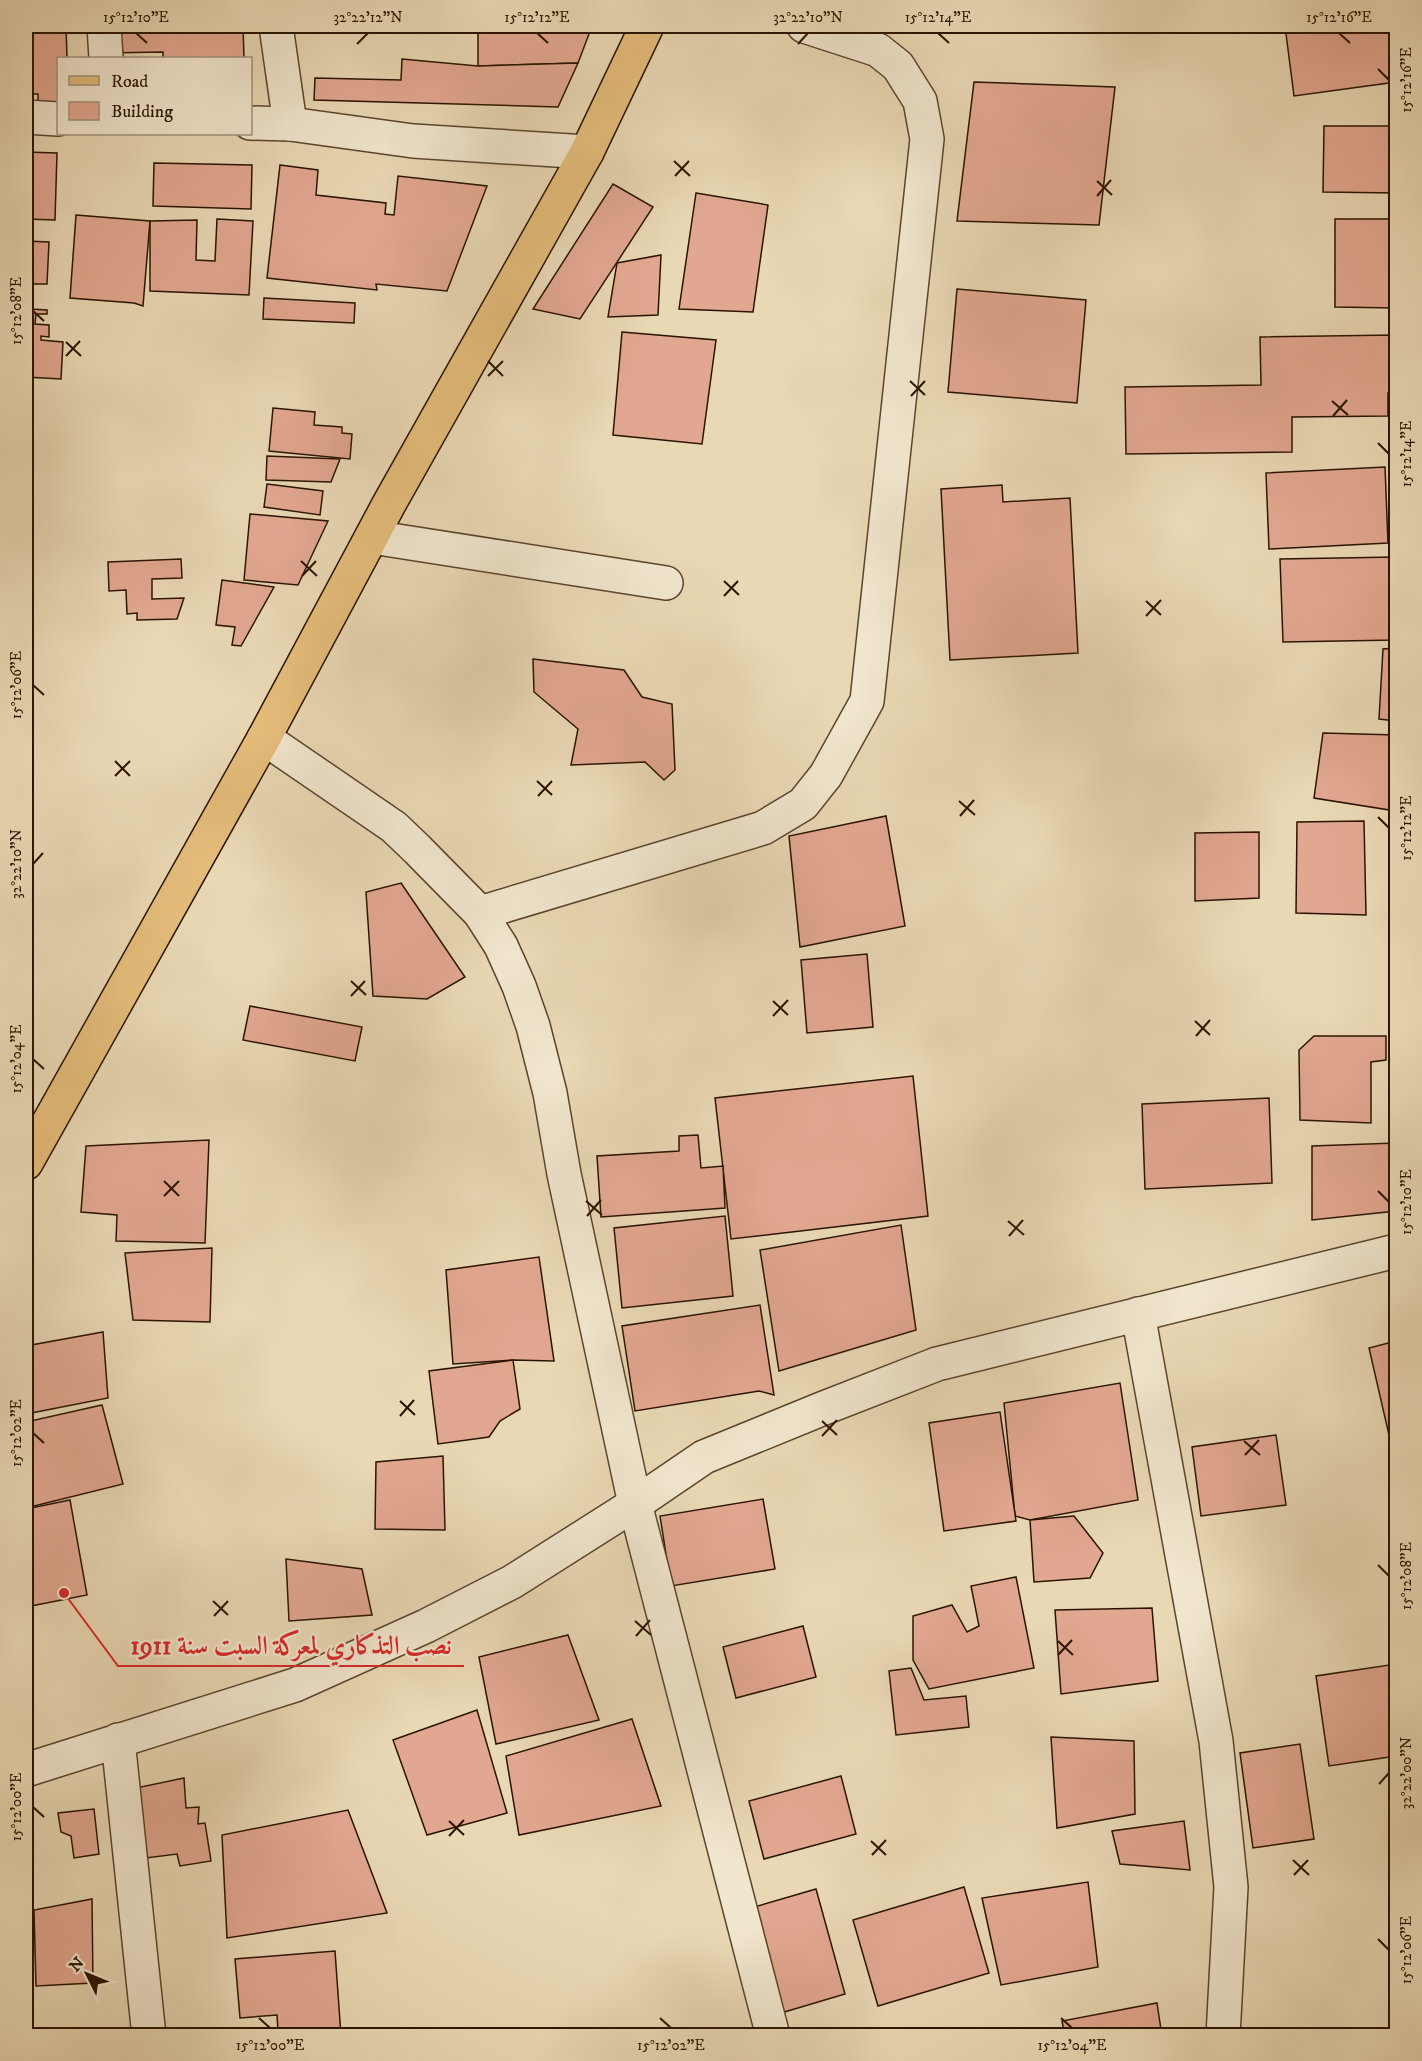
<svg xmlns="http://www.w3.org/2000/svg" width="1422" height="2061" viewBox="0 0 1422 2061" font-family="'IM FELL DW Pica',Amiri,serif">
	<rect width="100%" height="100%" fill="#e9d8b4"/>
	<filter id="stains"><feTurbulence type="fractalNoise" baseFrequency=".00333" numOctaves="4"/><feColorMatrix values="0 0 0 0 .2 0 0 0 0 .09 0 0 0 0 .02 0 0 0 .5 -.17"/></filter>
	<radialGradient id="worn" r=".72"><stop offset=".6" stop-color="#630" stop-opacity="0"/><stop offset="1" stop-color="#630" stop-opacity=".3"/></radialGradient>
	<g fill="#e2a790" stroke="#2a1400" stroke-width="1.5">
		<path d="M 26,26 L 66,26 L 67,58 L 58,58 L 58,108 L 38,108 L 38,94 L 26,94 Z"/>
		<path d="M 106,26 L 243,26 L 244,58 L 163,58 L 163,52 L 106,53 Z"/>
		<path d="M 478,26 L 592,26 L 578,63 L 478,66 Z"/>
		<path d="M 1285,26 L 1396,26 L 1396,82 L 1294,96 Z"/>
		<path d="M 402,59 L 478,66 L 578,63 L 558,107 L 314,100 L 315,78 L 401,80 Z"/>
		<path d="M 974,82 L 1115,87 L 1099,225 L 957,221 Z"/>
		<path d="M 1324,126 L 1396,126 L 1396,193 L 1323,192 Z"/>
		<path d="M 26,152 L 57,153 L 55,220 L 26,219 Z"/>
		<path d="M 154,163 L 252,165 L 251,209 L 153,206 Z"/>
		<path d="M 280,165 L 318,170 L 316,195 L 386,203 L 385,214 L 394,215 L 398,176 L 487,186 L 447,291 L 376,284 L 377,290 L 267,278 Z"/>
		<path d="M 613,184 L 653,207 L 580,319 L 533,309 Z"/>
		<path d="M 696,193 L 768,205 L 753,312 L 679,309 Z"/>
		<path d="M 76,215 L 150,221 L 143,306 L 134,303 L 70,298 Z"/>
		<path d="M 217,219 L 253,221 L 249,295 L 150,291 L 150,221 L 197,220 L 196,260 L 215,261 Z"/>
		<path d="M 1335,219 L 1396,219 L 1396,308 L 1335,307 Z"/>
		<path d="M 26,241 L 49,242 L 47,284 L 32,284 L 31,309 L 47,310 L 47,314 L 36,314 L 35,324 L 49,325 L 49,337 L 41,336 L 41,340 L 63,342 L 61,379 L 26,377 Z"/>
		<path d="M 661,255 L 658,315 L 608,317 L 617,263 Z"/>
		<path d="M 957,289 L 1086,300 L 1077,403 L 948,392 Z"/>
		<path d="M 264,298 L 355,303 L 354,323 L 263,319 Z"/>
		<path d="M 622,332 L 716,340 L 702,444 L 613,435 Z"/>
		<path d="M 1396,335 L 1396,393 L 1388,393 L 1388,416 L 1292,417 L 1292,452 L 1126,454 L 1125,387 L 1261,385 L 1260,337 Z"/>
		<path d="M 273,408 L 315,412 L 314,425 L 342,427 L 342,433 L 352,434 L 350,459 L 269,451 Z"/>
		<path d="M 267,456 L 340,459 L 331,482 L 266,480 Z"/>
		<path d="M 1385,467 L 1388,543 L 1269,549 L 1266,473 Z"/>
		<path d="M 267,484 L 323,491 L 320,515 L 264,507 Z"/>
		<path d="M 1002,485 L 1003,502 L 1070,498 L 1078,653 L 950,660 L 941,489 Z"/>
		<path d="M 250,514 L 328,521 L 298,585 L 244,580 Z"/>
		<path d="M 1396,557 L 1396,640 L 1283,642 L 1280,559 Z"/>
		<path d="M 181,559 L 182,578 L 152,579 L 152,599 L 184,598 L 177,619 L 137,620 L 137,613 L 127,614 L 126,590 L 109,591 L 108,562 Z"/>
		<path d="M 222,580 L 274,587 L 241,646 L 232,645 L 235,627 L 216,625 Z"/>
		<path d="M 1396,648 L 1396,721 L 1379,719 L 1383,649 Z"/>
		<path d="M 533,659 L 624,670 L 642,697 L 672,704 L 675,770 L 664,780 L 645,762 L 571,765 L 578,729 L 534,692 Z"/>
		<path d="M 1323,733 L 1396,735 L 1396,811 L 1314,798 Z"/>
		<path d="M 886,816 L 905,926 L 800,947 L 789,836 Z"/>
		<path d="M 1364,821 L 1366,915 L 1296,913 L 1297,822 Z"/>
		<path d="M 1259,832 L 1259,898 L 1195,901 L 1195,833 Z"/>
		<path d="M 401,883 L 465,977 L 427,999 L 373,996 L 366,892 Z"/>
		<path d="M 867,954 L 873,1027 L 807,1033 L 801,960 Z"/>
		<path d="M 250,1006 L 362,1027 L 355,1061 L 243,1040 Z"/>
		<path d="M 1314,1036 L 1386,1036 L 1386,1060 L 1371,1062 L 1371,1123 L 1300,1120 L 1299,1050 Z"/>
		<path d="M 913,1076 L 928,1216 L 731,1239 L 715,1098 Z"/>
		<path d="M 1269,1098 L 1272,1183 L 1145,1189 L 1142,1104 Z"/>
		<path d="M 698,1135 L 701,1168 L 723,1166 L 725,1208 L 601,1217 L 597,1156 L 679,1151 L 679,1136 Z"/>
		<path d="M 209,1140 L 205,1243 L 116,1241 L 117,1215 L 81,1212 L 86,1146 Z"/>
		<path d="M 1396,1143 L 1396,1211 L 1312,1220 L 1312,1146 Z"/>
		<path d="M 725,1216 L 733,1296 L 622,1308 L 614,1228 Z"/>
		<path d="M 901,1225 L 916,1330 L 779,1371 L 760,1250 Z"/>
		<path d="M 212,1248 L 210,1322 L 133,1320 L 125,1253 Z"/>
		<path d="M 539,1257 L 554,1361 L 513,1360 L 453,1364 L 446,1270 Z"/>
		<path d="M 760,1305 L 774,1395 L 759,1391 L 635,1411 L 622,1326 Z"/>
		<path d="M 103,1332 L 108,1398 L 26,1414 L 26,1346 Z"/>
		<path d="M 1396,1341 L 1396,1433 L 1389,1435 L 1369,1348 Z"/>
		<path d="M 513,1360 L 520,1409 L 500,1421 L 489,1437 L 438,1444 L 429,1371 Z"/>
		<path d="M 1120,1383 L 1138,1500 L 1030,1520 L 1015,1516 L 1004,1403 Z"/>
		<path d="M 102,1405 L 123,1484 L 26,1508 L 26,1422 Z"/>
		<path d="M 1000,1412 L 1016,1521 L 944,1531 L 929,1423 Z"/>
		<path d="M 1276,1435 L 1286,1505 L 1201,1516 L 1192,1447 Z"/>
		<path d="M 443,1456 L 445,1530 L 375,1529 L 376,1462 Z"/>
		<path d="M 763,1499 L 775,1569 L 671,1586 L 660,1516 Z"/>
		<path d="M 70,1500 L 87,1595 L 26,1607 L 26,1509 Z"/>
		<path d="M 1074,1516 L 1103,1553 L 1090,1578 L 1034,1582 L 1030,1520 Z"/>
		<path d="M 286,1559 L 362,1569 L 372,1615 L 289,1621 Z"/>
		<path d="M 1016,1577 L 1034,1668 L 929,1689 L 913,1660 L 913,1616 L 952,1605 L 967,1632 L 979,1626 L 971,1586 Z"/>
		<path d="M 1152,1608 L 1158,1681 L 1061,1694 L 1055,1610 Z"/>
		<path d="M 803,1626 L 816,1677 L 736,1698 L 723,1647 Z"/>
		<path d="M 568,1635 L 599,1720 L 496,1744 L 479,1657 Z"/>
		<path d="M 1396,1664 L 1396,1756 L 1329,1766 L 1316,1676 Z"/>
		<path d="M 911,1668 L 924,1700 L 966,1696 L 969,1727 L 896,1735 L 889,1671 Z"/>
		<path d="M 477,1710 L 507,1813 L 427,1835 L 393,1740 Z"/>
		<path d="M 632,1719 L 661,1806 L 519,1835 L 506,1756 Z"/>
		<path d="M 1051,1737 L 1134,1741 L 1135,1814 L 1057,1828 Z"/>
		<path d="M 1300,1744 L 1314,1839 L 1253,1848 L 1240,1753 Z"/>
		<path d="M 841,1776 L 856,1834 L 764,1859 L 749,1801 Z"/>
		<path d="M 184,1778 L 186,1808 L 199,1807 L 198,1824 L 205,1823 L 211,1861 L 180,1866 L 177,1854 L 138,1859 L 131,1789 Z"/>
		<path d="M 94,1809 L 99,1854 L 74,1858 L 71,1836 L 61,1832 L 58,1813 Z"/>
		<path d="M 348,1810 L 387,1913 L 227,1938 L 222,1835 Z"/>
		<path d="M 1184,1821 L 1190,1870 L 1120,1864 L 1112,1831 Z"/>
		<path d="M 1088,1882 L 1098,1967 L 1001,1985 L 982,1898 Z"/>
		<path d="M 964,1887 L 989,1973 L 878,2006 L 853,1920 Z"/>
		<path d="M 816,1889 L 845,1994 L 781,2013 L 751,1908 Z"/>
		<path d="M 92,1899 L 93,1983 L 36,1986 L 34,1910 Z"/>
		<path d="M 335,1951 L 341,2036 L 305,2036 L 304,2028 L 278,2031 L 277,2015 L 240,2018 L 235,1959 Z"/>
		<path d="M 26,1954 L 29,1990 L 26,1991 Z"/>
		<path d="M 1157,2003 L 1162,2036 L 1065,2036 L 1062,2021 Z"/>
	</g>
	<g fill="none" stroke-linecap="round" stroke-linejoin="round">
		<defs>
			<g id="minor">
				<path d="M 104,26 L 106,58"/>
				<path d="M 276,26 L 290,124"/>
				<path d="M 26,117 L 58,119"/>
				<path d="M 250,123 L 290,124 L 413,141 L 587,152"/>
				<path d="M 372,537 L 666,583"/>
				<path d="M 264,738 L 394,827 L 417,849 L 480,913 L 501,946 L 519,986 L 533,1026 L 550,1093 L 564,1174 L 635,1504 L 773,2036"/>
				<path d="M 480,913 L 763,828 L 803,804 L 826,775 L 867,701 L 927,139 L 920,101 L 898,66 L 878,50 L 804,26"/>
				<path d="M 1138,1314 L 1216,1741 L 1231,1887 L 1223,2036"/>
				<path d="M 118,1740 L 149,2036"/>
				<path d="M 26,1770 L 295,1685 L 426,1626 L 512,1582 L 635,1504 L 704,1457 L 824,1408 L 937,1364 L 1396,1251"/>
			</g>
			<path id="major" d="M 26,1163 L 264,738 L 389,504 L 587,152 L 647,26"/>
		</defs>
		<use href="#minor" stroke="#5a452d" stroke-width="36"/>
		<use href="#major" stroke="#2a1400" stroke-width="36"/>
		<use href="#minor" stroke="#f1e6ce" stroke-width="33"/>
		<use href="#major" stroke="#e4bc7a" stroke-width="33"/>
	</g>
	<path fill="none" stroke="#2a1400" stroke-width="2" d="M 136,33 L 147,43M 537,33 L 548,43M 938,33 L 949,43M 1339,33 L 1350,43M 357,44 L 368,33M 798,44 L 808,33M 1378,69 L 1389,80M 674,161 L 690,176M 675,176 L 689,161M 1097,181 L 1112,195M 1097,196 L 1111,180M 33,311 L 44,321M 66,342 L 81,356M 66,356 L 80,341M 488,361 L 503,376M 488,376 L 503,361M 910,381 L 925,395M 911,396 L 925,381M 1332,401 L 1348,415M 1333,416 L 1347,400M 1378,443 L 1389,454M 301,561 L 317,576M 302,576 L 316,561M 724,581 L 739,595M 724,596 L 738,581M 1146,601 L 1161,615M 1146,616 L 1161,600M 33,685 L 44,695M 115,761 L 130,776M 115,776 L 130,761M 537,781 L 552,795M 538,796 L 552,781M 959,801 L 975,815M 960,816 L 974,800M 1378,817 L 1389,828M 33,864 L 43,853M 351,981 L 366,995M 351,996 L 365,981M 773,1001 L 788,1015M 773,1016 L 788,1000M 1195,1021 L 1210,1035M 1196,1036 L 1210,1020M 33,1059 L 44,1069M 164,1181 L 179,1196M 1378,1191 L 1389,1202M 164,1196 L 179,1181M 586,1201 L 602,1215M 587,1216 L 601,1200M 1008,1221 L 1024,1235M 1009,1236 L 1023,1220M 400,1401 L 415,1415M 400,1416 L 414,1400M 822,1421 L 837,1435M 33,1433 L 44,1443M 822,1436 L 837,1420M 1244,1441 L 1260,1455M 1245,1455 L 1259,1440M 1378,1565 L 1389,1576M 213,1601 L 228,1615M 214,1616 L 228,1601M 635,1621 L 651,1635M 636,1636 L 650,1620M 1058,1641 L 1073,1655M 1058,1655 L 1072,1640M 1379,1784 L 1389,1773M 33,1807 L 44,1817M 449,1821 L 464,1835M 449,1836 L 464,1820M 871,1841 L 886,1855M 872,1855 L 886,1840M 1293,1860 L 1309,1875M 1294,1875 L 1308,1860M 1378,1939 L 1389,1950M 259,2018 L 270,2028M 660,2018 L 671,2028M 1061,2018 L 1072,2028"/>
	<path fill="none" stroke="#d62828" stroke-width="2" d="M64 1593L118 1666H464"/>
	<circle fill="#d62828" stroke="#f1e6ce" stroke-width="2" cx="64" cy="1593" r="6"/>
	<g font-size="26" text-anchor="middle" font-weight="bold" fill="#d62828" stroke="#f1e6ce" stroke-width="4.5" stroke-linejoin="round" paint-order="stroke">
		<text x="291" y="1654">نصب التذكاري لمعركة السبت سنة 1911</text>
	</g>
	<rect width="1422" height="2061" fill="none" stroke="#e9d8b4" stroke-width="66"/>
	<rect x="57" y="57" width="195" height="78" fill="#f1e6ce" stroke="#a1927c" stroke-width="1.5"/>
	<rect x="69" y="76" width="30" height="9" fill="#e4bc7a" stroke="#a1927c" stroke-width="1.5"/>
	<text x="111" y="87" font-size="18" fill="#2a1400">Road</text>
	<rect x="69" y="102" width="30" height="18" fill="#e2a790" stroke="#a1927c" stroke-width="1.5"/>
	<text x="111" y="117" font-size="18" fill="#2a1400">Building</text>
	<g transform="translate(87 1974) rotate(313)" stroke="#f1e6ce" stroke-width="4.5" paint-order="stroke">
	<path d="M0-4.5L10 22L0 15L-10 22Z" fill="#2a1400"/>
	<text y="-9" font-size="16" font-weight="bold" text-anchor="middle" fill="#2a1400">N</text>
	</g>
	<rect x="33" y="33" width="1356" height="1995" fill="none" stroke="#2a1400" stroke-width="2"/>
	<g font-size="15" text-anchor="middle" fill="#2a1400">
		<text x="136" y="22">15°12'10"E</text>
		<text x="368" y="22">32°22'12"N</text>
		<text x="537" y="22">15°12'12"E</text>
		<text x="808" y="22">32°22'10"N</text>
		<text x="938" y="22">15°12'14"E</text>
		<text x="1339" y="22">15°12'16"E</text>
		<text transform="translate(1406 80) rotate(-90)" y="5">15°12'16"E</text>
		<text transform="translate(16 311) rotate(-90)" y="5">15°12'08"E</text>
		<text transform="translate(1406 454) rotate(-90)" y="5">15°12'14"E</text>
		<text transform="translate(16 685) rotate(-90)" y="5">15°12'06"E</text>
		<text transform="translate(1406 828) rotate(-90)" y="5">15°12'12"E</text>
		<text transform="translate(16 864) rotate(-90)" y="5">32°22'10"N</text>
		<text transform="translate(16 1059) rotate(-90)" y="5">15°12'04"E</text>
		<text transform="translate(1406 1202) rotate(-90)" y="5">15°12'10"E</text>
		<text transform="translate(16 1433) rotate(-90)" y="5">15°12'02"E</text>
		<text transform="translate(1406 1576) rotate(-90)" y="5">15°12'08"E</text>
		<text transform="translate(1406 1773) rotate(-90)" y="5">32°22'00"N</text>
		<text transform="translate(16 1807) rotate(-90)" y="5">15°12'00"E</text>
		<text transform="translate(1406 1950) rotate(-90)" y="5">15°12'06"E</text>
		<text x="270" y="2050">15°12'00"E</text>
		<text x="671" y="2050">15°12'02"E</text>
		<text x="1072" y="2050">15°12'04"E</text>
	</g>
	<rect width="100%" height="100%" filter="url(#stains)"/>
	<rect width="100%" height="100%" fill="url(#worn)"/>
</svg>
